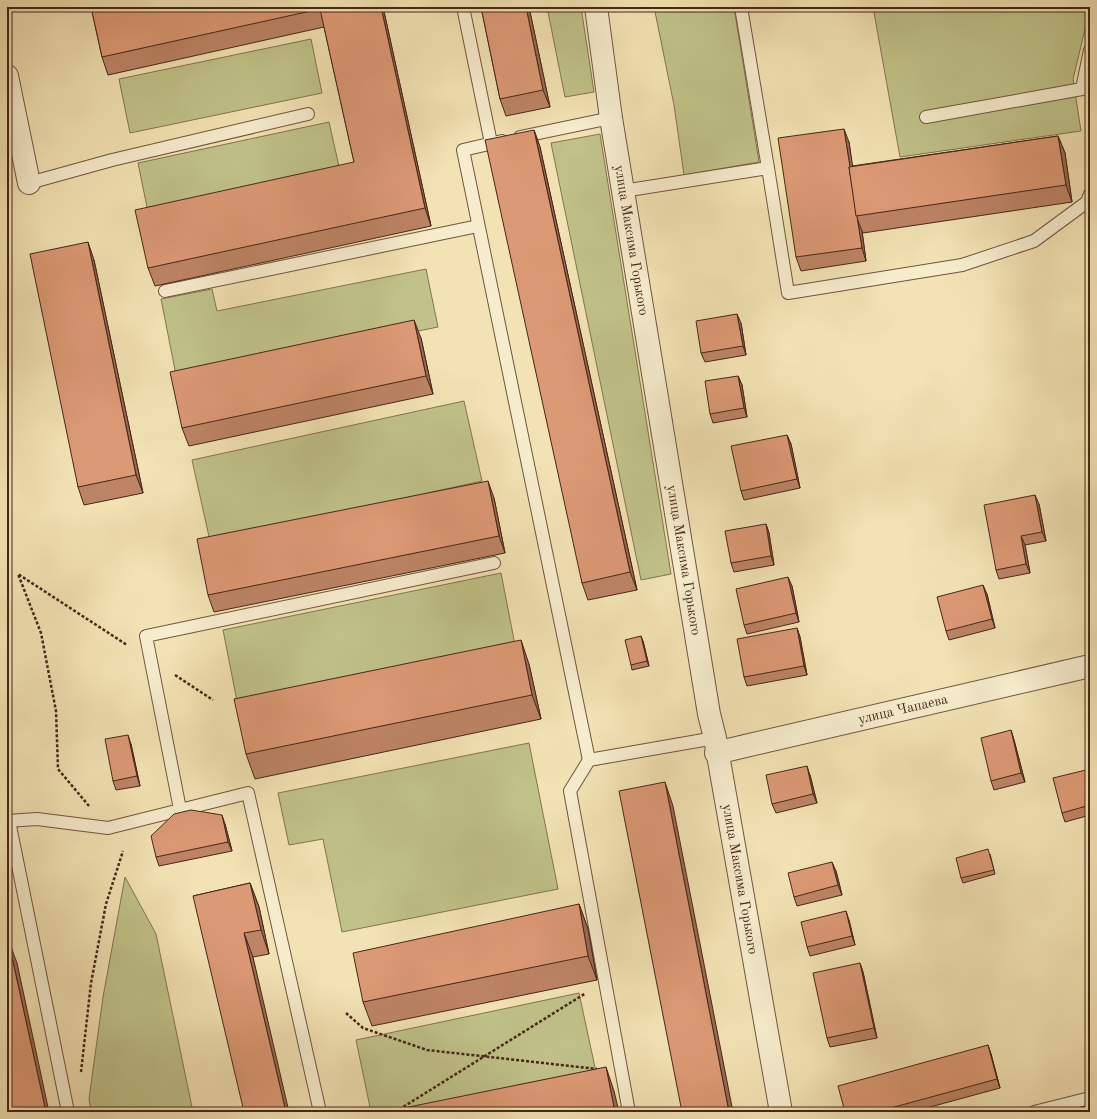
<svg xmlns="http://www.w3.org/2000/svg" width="1097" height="1119" viewBox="0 0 1097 1119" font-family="'Old Standard TT',serif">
	<rect width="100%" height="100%" fill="#f3e3b4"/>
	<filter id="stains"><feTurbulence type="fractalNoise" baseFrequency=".005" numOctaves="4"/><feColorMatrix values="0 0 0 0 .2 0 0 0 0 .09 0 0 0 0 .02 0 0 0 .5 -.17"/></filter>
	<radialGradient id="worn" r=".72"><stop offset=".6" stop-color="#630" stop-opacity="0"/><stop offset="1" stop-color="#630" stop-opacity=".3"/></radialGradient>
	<g fill="#c0c289" stroke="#837450">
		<path d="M 547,7 L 581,7 L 594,92 L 565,97 Z"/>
		<path d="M 654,7 L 734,7 L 759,162 L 684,175 L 674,105 Z"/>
		<path d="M 873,7 L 1086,7 L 1088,17 L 1073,79 L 1081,131 L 900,157 Z"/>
		<path d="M 311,39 L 322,93 L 130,133 L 119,79 Z"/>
		<path d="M 329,122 L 340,171 L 148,212 L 138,163 Z"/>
		<path d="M 600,134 L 671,574 L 641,580 L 551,143 Z"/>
		<path d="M 426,269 L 438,327 L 177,380 L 161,299 L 212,289 L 217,311 Z"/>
		<path d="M 464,401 L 482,481 L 210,541 L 192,460 Z"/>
		<path d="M 501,573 L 515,645 L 237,701 L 223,630 Z"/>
		<path d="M 529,743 L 558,889 L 342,932 L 323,839 L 289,845 L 278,793 Z"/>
		<path d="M 125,877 L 156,934 L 193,1112 L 91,1112 L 89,1099 L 103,997 Z"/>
		<path d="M 579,993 L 596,1072 L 407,1112 L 371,1112 L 356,1040 Z"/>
	</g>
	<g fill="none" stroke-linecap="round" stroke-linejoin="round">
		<defs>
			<g id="service">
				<path d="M 463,7 L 491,143"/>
				<path d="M 741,7 L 768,168"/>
				<path d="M 926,117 L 1082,89 L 1090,50"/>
				<path d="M 520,137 L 611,118"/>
				<path d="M 502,141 L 463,150 L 589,760"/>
				<path d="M 29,183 L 112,160 L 308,114"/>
				<path d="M 623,191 L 768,168 L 788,293 L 962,265 L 1034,241 L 1087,202 L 1090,194"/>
				<path d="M 165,291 L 478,226"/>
				<path d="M 180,809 L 146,636 L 494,563"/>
				<path d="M 7,821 L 37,819 L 108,828 L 248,793 L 320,1112"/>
				<path d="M 9,821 L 68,1112"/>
				<path d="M 629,1112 L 570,791 L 589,760 L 715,738"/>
				<path d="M 1034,1112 L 1090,1098"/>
			</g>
			<path id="minor" d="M 7,76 L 29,183"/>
			<g id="tertiary">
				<path id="s1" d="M 596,7 L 611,118 L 709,714 L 715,738 L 781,1112"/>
				<path id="s2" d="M 716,753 L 741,747 L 1090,666"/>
			</g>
		</defs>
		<use href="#service" stroke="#71553f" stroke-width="14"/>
		<use href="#minor" stroke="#71553f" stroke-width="24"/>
		<use href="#tertiary" stroke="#71553f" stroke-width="24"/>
		<g stroke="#462618" stroke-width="2.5" stroke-dasharray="3 2" stroke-linecap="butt">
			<path d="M 175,675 L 213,700"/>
			<path d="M 89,806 L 58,769 L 56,711 L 41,633 L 18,574 L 127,645"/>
			<path d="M 346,1013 L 363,1028 L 427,1050 L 597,1069"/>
			<path d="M 81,1072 L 91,983 L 106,904 L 123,851"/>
			<path d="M 395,1112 L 586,993"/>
		</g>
		<use href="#service" stroke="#f7edce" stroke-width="12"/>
		<use href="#minor" stroke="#f7edce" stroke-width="22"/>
		<use href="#tertiary" stroke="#f7edce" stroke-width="22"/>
	</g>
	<g fill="#bd8465" stroke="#462618">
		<path d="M 91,7 L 383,7 L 431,226 L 155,286 L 148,268 L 354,162 L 324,27 L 108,75 L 102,57 Z"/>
		<path d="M 481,7 L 529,7 L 550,107 L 506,116 L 500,99 Z"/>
		<path d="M 534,130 L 540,147 L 637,590 L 588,600 L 582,583 Z"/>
		<path d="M 1058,136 L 1065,153 L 1072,202 L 863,233 L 862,231 L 866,261 L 801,271 L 796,257 L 849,142 L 852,166 Z"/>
		<path d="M 94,260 L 143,493 L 84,505 L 78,487 Z"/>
		<path d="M 741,323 L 746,355 L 705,362 L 701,353 Z"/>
		<path d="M 421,338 L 433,394 L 189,446 L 182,428 Z"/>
		<path d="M 738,376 L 742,385 L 747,417 L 713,423 L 710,414 Z"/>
		<path d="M 787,435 L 791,444 L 800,488 L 744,500 L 741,491 Z"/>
		<path d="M 494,498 L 505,553 L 214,612 L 208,595 Z"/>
		<path d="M 1039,504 L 1046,541 L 1025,545 L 1030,573 L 999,579 L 996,570 Z"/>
		<path d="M 766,524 L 769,533 L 774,565 L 734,572 L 731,563 Z"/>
		<path d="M 792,586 L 799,622 L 747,634 L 744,625 Z"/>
		<path d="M 987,594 L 995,628 L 949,640 L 946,631 Z"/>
		<path d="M 797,628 L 800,637 L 807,675 L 747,686 L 744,677 Z"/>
		<path d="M 643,641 L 649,666 L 632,670 L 631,665 Z"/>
		<path d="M 529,664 L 541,719 L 255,779 L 246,754 Z"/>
		<path d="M 1011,730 L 1014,740 L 1025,782 L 994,790 L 991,781 Z"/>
		<path d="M 131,744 L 140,786 L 116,790 L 113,781 Z"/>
		<path d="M 1090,769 L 1090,815 L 1065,822 L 1062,813 Z"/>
		<path d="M 810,775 L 817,803 L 776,813 L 772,804 Z"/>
		<path d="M 225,824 L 232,851 L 159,866 L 156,857 Z"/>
		<path d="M 990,854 L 995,874 L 963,883 L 961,878 Z"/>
		<path d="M 836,871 L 842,895 L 797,906 L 794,897 Z"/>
		<path d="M 250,883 L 259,907 L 269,954 L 253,957 L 193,896 Z"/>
		<path d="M 579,904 L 588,929 L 597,980 L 372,1026 L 363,1002 Z"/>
		<path d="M 849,920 L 855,945 L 810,956 L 807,947 Z"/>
		<path d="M 860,963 L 863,972 L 877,1038 L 830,1047 L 827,1038 Z"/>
		<path d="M 988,1045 L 991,1054 L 1000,1088 L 912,1112 L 845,1112 Z"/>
	</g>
	<g fill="#9a6b52" stroke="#462618">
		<path d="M 381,7 L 383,7 L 431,226 L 425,208 Z"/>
		<path d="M 526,7 L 529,7 L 550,107 L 543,90 Z"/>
		<path d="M 844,129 L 849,142 L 860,215 L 857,216 Z"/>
		<path d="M 534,130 L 540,147 L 637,590 L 630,572 Z"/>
		<path d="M 1058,136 L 1065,153 L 1072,202 L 1066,185 Z"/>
		<path d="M 857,218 L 862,231 L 866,261 L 862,248 Z"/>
		<path d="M 88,242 L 94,260 L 143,493 L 136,475 Z"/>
		<path d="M 737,314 L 741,323 L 746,355 L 743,346 Z"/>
		<path d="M 414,320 L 421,338 L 433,394 L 426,376 Z"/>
		<path d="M 738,376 L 742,385 L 747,417 L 744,408 Z"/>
		<path d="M 787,435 L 791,444 L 800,488 L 797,479 Z"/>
		<path d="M 488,481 L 494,498 L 505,553 L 499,536 Z"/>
		<path d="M 1035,495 L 1039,504 L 1046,541 L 1042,532 Z"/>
		<path d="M 766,524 L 769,533 L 774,565 L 771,556 Z"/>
		<path d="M 1021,536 L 1025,545 L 1030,573 L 1026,564 Z"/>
		<path d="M 788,577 L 792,586 L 799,622 L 796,613 Z"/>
		<path d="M 983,585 L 987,594 L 995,628 L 992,619 Z"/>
		<path d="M 797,628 L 800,637 L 807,675 L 804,666 Z"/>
		<path d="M 641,636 L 643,641 L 649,666 L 647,661 Z"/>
		<path d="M 521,640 L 529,664 L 541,719 L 532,695 Z"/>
		<path d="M 1011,730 L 1014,740 L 1025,782 L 1021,773 Z"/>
		<path d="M 128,735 L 131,744 L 140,786 L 137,776 Z"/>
		<path d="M 807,766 L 810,775 L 817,803 L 813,794 Z"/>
		<path d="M 665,782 L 673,806 L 733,1112 L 729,1112 Z"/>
		<path d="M 222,815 L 225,824 L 232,851 L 228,842 Z"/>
		<path d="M 832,862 L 836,871 L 842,895 L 838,885 Z"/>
		<path d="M 250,883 L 259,907 L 269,954 L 261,930 Z"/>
		<path d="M 579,904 L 588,929 L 597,980 L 588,956 Z"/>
		<path d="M 846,911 L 849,920 L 855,945 L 852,936 Z"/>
		<path d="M 244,933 L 253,957 L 289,1112 L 286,1112 Z"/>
		<path d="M 8,939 L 17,963 L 49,1112 L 46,1112 Z"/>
		<path d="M 860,963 L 863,972 L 877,1038 L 874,1028 Z"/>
		<path d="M 988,1045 L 991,1054 L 1000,1088 L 997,1079 Z"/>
		<path d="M 606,1067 L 614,1091 L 619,1112 L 615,1112 Z"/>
	</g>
	<g fill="#dc9975" stroke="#462618">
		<path d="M 91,7 L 381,7 L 425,208 L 148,268 L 135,210 L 354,162 L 320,9 L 102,57 Z"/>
		<path d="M 481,7 L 526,7 L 543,90 L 500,99 Z"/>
		<path d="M 844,129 L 850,167 L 849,167 L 862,248 L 796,257 L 778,138 Z"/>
		<path d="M 534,130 L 630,572 L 582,583 L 485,140 Z"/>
		<path d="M 1058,136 L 1066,185 L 856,216 L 849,167 Z"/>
		<path d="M 88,242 L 136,475 L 78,487 L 30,254 Z"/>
		<path d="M 737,314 L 743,346 L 701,353 L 696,321 Z"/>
		<path d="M 414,320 L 426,376 L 182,428 L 170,372 Z"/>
		<path d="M 738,376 L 744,408 L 710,414 L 705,381 Z"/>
		<path d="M 787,435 L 797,479 L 741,491 L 731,446 Z"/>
		<path d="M 488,481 L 499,536 L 208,595 L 197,539 Z"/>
		<path d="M 1035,495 L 1042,532 L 1021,536 L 1026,564 L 996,570 L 984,505 Z"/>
		<path d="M 766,524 L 771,556 L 731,563 L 725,531 Z"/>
		<path d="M 788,577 L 796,613 L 744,625 L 736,589 Z"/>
		<path d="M 983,585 L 992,619 L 946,631 L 937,597 Z"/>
		<path d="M 797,628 L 804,666 L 744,677 L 737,639 Z"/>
		<path d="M 641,636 L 647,661 L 631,665 L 625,640 Z"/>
		<path d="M 521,640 L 532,695 L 246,754 L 234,699 Z"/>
		<path d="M 1011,730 L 1021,773 L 991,781 L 981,738 Z"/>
		<path d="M 128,735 L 137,776 L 113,781 L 105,739 Z"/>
		<path d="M 807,766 L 813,794 L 772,804 L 766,775 Z"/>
		<path d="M 1090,769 L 1090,805 L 1062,813 L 1053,778 Z"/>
		<path d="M 665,782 L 729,1112 L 682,1112 L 619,791 Z"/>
		<path d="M 191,810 L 222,815 L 228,842 L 156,857 L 151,836 L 174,814 Z"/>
		<path d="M 988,849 L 994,870 L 961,878 L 956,858 Z"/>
		<path d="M 832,862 L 838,885 L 794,897 L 788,873 Z"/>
		<path d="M 250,883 L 261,930 L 244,933 L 286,1112 L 244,1112 L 193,896 Z"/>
		<path d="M 579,904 L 588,956 L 363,1002 L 353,953 Z"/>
		<path d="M 846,911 L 852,936 L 807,947 L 801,922 Z"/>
		<path d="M 8,939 L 46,1112 L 7,1112 L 7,940 Z"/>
		<path d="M 860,963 L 874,1028 L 827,1038 L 813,973 Z"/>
		<path d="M 988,1045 L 997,1079 L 876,1112 L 845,1112 L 838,1086 Z"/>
		<path d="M 606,1067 L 615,1112 L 390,1112 L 389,1111 Z"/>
	</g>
	<g text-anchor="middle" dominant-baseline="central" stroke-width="3" stroke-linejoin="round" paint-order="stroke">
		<g font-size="14" fill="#462618" stroke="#f7edce">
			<text stroke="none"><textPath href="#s1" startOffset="236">улица Максима Горького</textPath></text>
			<text stroke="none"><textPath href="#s1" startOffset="560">улица Максима Горького</textPath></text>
			<text stroke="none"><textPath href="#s2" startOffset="192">улица Чапаева</textPath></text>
			<text stroke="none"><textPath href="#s1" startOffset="884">улица Максима Горького</textPath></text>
		</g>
	</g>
	<rect width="1097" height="1119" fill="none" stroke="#f3e3b4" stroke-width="24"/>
	<rect x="8" y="8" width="1081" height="1103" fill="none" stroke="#462618" stroke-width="2"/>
	<rect x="12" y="12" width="1073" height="1095" fill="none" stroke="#462618"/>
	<rect width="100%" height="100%" filter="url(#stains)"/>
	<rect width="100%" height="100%" fill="url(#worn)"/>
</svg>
